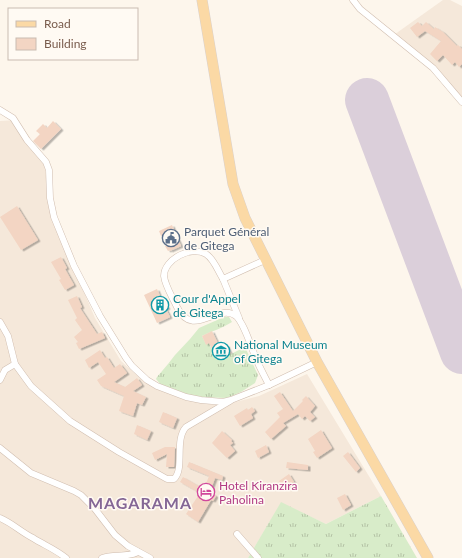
<svg xmlns="http://www.w3.org/2000/svg" width="462" height="558" viewBox="0 0 462 558" font-family="Lato,sans-serif">
	<defs>
		<pattern id="grass-tufts" width="24" height="20" patternUnits="userSpaceOnUse"><rect width="24" height="20" fill="#d8ecc9"/><path d="M3 7l-1-3M5 7V3M7 7l1-3M15 17l-1-3M17 17v-4M19 17l1-3" fill="none" stroke="#b4c2a5"/></pattern>
		<filter id="shadow"><feDropShadow dx="2.5" dy="1.5" stdDeviation="0" flood-color="#0004"/></filter>
	</defs>
	<rect width="100%" height="100%" fill="#fdf6ec"/>
	<g fill="#f5e8da">
		<path d="M 443,0 L 450,0 L 462,6 L 462,105 L 452,93 L 434,67 L 391,37 Z"/>
		<path d="M 17,120 L 43,157 L 52,217 L 95,318 L 121,361 L 143,381 L 185,400 L 220,406 L 259,396 L 307,374 L 381,496 L 326,524 L 281,503 L 248,558 L 0,558 L 0,121 Z"/>
	</g>
	<g fill="url(#grass-tufts)">
		<path d="M 224,317 L 229,317 L 232,322 C 223,328 212,331 202,336 L 206,344 L 209,343 L 216,358 L 230,352 L 231,354 L 245,347 L 258,375 L 255,383 L 241,392 L 227,398 L 196,397 L 161,385 L 156,379 L 157,377 L 168,364 L 175,355 L 190,339 L 199,328 Z"/>
		<path d="M 381,496 L 417,558 L 248,558 L 281,502 L 326,524 Z"/>
	</g>
	<g fill="none" stroke-linecap="round" stroke-linejoin="round">
		<path stroke="#dbcfda" stroke-width="44" d="M 367,100 L 462,352"/>
	</g>
	<g fill="#f3d5c3" filter="url(#shadow)">
		<path d="M 418,22 L 422,26 L 426,22 L 434,29 L 435,27 L 443,32 L 457,46 L 458,45 L 462,49 L 462,64 L 459,67 L 455,62 L 452,65 L 443,55 L 437,61 L 430,54 L 441,41 L 425,31 L 417,37 L 410,28 Z"/>
		<path d="M 53,121 L 61,129 L 41,149 L 33,141 L 40,134 L 36,131 L 43,124 L 47,128 Z"/>
		<path d="M 17,206 L 38,240 L 21,250 L 0,217 Z"/>
		<path d="M 172,225 L 181,246 L 170,251 L 170,250 L 168,251 L 165,246 L 168,245 L 163,235 L 161,236 L 159,231 Z"/>
		<path d="M 61,257 L 67,268 L 65,269 L 74,285 L 65,290 L 59,280 L 61,279 L 51,262 Z"/>
		<path d="M 157,289 L 160,296 L 162,296 L 168,308 L 166,309 L 170,317 L 157,323 L 144,295 Z"/>
		<path d="M 77,296 L 82,307 L 80,308 L 97,334 L 102,332 L 105,338 L 79,349 L 76,343 L 78,342 L 74,337 L 82,330 L 75,320 L 77,318 L 68,300 Z"/>
		<path d="M 212,331 L 220,348 L 227,345 L 230,352 L 216,358 L 209,343 L 206,345 L 202,336 Z"/>
		<path d="M 100,350 L 105,358 L 107,357 L 114,368 L 120,364 L 127,373 L 114,382 L 125,387 L 137,378 L 142,385 L 133,391 L 146,397 L 142,405 L 137,403 L 133,416 L 119,411 L 124,396 L 101,386 L 97,380 L 106,374 L 98,362 L 89,368 L 85,360 Z"/>
		<path d="M 280,392 L 293,411 L 303,401 L 302,400 L 306,396 L 315,406 L 310,412 L 315,417 L 310,421 L 305,416 L 302,419 L 298,414 L 283,423 L 286,426 L 271,439 L 265,432 L 280,417 L 277,413 L 283,409 L 274,396 Z"/>
		<path d="M 252,407 L 255,411 L 251,414 L 253,418 L 240,426 L 234,416 L 247,408 L 248,410 Z"/>
		<path d="M 163,412 L 177,418 L 173,428 L 159,422 Z"/>
		<path d="M 137,425 L 151,431 L 147,440 L 134,434 Z"/>
		<path d="M 321,430 L 332,448 L 317,458 L 313,452 L 315,451 L 308,439 Z"/>
		<path d="M 222,431 L 232,440 L 231,441 L 233,443 L 230,445 L 235,451 L 227,458 L 212,443 Z"/>
		<path d="M 266,445 L 269,452 L 258,458 L 255,451 Z"/>
		<path d="M 165,447 L 175,447 L 174,467 L 166,467 L 167,454 L 155,460 L 152,453 Z"/>
		<path d="M 348,452 L 360,468 L 356,472 L 343,456 Z"/>
		<path d="M 189,462 L 223,476 L 222,480 L 215,478 L 210,492 L 216,496 L 213,501 L 211,500 L 198,522 L 186,514 L 200,493 L 180,482 L 183,477 L 204,489 L 209,476 L 187,467 Z"/>
		<path d="M 287,462 L 308,465 L 308,470 L 286,468 Z"/>
		<path d="M 289,474 L 294,482 L 284,489 L 279,481 Z"/>
		<path d="M 345,494 L 351,505 L 343,510 L 337,498 Z"/>
	</g>
	<g fill="none" stroke-linecap="round" stroke-linejoin="round">
		<defs>
			<g id="minor">
				<path d="M 353,0 L 360,9 L 433,68 L 462,102"/>
				<path d="M 0,110 L 13,118 L 27,140 L 46,162 L 49,170 L 50,198 L 54,217 L 74,266 L 100,316 L 126,358 L 132,366 L 147,380 L 157,386 L 186,397 L 201,400 L 223,402 L 231,400 L 269,385 L 317,362"/>
				<path d="M 265,260 L 223,279 C 218,271 214,259 206,254 C 192,245 164,259 164,276 C 165,286 173,298 177,307 C 193,340 218,302 236,316 C 245,324 252,351 258,363 C 261,370 265,377 269,385"/>
				<path d="M 223,279 L 239,318"/>
				<path d="M 0,322 L 8,336 L 15,364 L 31,386 L 70,421 L 119,452 L 167,479 L 174,479 C 185,469 174,440 186,427 L 230,401"/>
				<path d="M 0,380 L 5,370 L 15,364"/>
				<path d="M 0,448 L 31,473 L 74,491 L 81,495 L 95,509 L 115,535 L 128,546 L 150,558"/>
				<path d="M 0,518 C 12,523 21,532 33,538 C 44,545 55,549 66,558"/>
				<path d="M 237,534 L 258,558"/>
				<path d="M 102,558 C 115,554 126,558 138,552"/>
			</g>
			<path id="primary" d="M 202,0 L 233,184 L 245,218 L 317,362 L 428,558"/>
		</defs>
		<use href="#minor" stroke="#d1beb0" stroke-width="7"/>
		<use href="#primary" stroke="#dad1cd" stroke-width="11"/>
		<use href="#minor" stroke="#fff" stroke-width="6"/>
		<use href="#primary" stroke="#fbd9a5" stroke-width="10"/>
	</g>
	<defs>
		<symbol id="civic-ring" viewBox="-11 -11 22 22"><circle r="9.5" fill="#fffaf3" stroke="#5c6f8a" stroke-width="1.5"/><path d="M-.6-6.5H3V-4.5H.6V-3L4-1V1h2V6H-6V1h2V-1L-.6-3ZM-1.2 2.5V6h2.4V2.5Z" fill="#5c6f8a"/></symbol>
		<symbol id="building-ring" viewBox="-11 -11 22 22"><circle r="9.5" fill="#fffaf3" stroke="#0f9aa8" stroke-width="1.5"/><path d="M-4-6H4V6H1V3H-1V6H-4ZM-2.5-4.3h1.7v1.8h-1.7ZM.8-4.3h1.7v1.8H.8ZM-2.5-1h1.7V.8h-1.7ZM.8-1h1.7V.8H.8Z" fill="#0f9aa8"/></symbol>
		<symbol id="museum-ring" viewBox="-11 -11 22 22"><circle r="9.5" fill="#fffaf3" stroke="#0f9aa8" stroke-width="1.5"/><path d="M0-6L6-3V-2H-6V-3ZM-5-1h2V3h-2ZM-1-1h2V3h-2ZM3-1h2V3H3ZM-6 4H6V6H-6Z" fill="#0f9aa8"/></symbol>
		<symbol id="hotel-ring" viewBox="-11 -11 22 22"><circle r="9.5" fill="#fffaf3" stroke="#d1479c" stroke-width="1.5"/><path d="M-6-4.5h1.5V1H6V5H4.5V3h-9V5H-6ZM-4 0a1.8 1.8 0 1 1 3.6 0ZM.5 0V-2.5h3Q6-2.5 6 0Z" fill="#d1479c"/></symbol>
	</defs>
	<g fill-rule="evenodd">
		<use href="#civic-ring" x="161" y="228" width="20" height="20"/>
		<use href="#building-ring" x="150" y="295" width="20" height="20"/>
		<use href="#museum-ring" x="211" y="341" width="20" height="20"/>
		<use href="#hotel-ring" x="196" y="482" width="20" height="20"/>
	</g>
	<g text-anchor="middle" dominant-baseline="central" stroke-width="3" stroke-linejoin="round" paint-order="stroke">
		<g font-size="12" fill="#4e5e75" stroke="#fffaf3" text-anchor="start">
			<text x="184" y="231">Parquet Général<tspan x="184" dy="14">de Gitega</tspan></text>
		</g>
		<g font-size="12" fill="#0d838f" stroke="#fffaf3" text-anchor="start">
			<text x="173" y="298">Cour d'Appel<tspan x="173" dy="14">de Gitega</tspan></text>
			<text x="234" y="344">National Museum<tspan x="234" dy="14">of Gitega</tspan></text>
		</g>
		<g font-size="12" fill="#b23c85" stroke="#fffaf3" text-anchor="start">
			<text x="219" y="485">Hotel Kiranzira<tspan x="219" dy="14">Paholina</tspan></text>
		</g>
		<g font-size="16" font-weight="bold" letter-spacing="1" fill="#846695" stroke="#fffaf3">
			<text x="140" y="502">MAGARAMA</text>
		</g>
	</g>
	<rect x="8" y="8" width="130" height="52" fill="#fffaf3" stroke="#cabbb1"/>
	<rect x="16" y="21" width="20" height="6" fill="#fbd9a5" stroke="#cabbb1"/>
	<text x="44" y="28" font-size="12" fill="#7a5c4d">Road</text>
	<rect x="16" y="38" width="20" height="12" fill="#f3d5c3" stroke="#cabbb1"/>
	<text x="44" y="48" font-size="12" fill="#7a5c4d">Building</text>
</svg>
